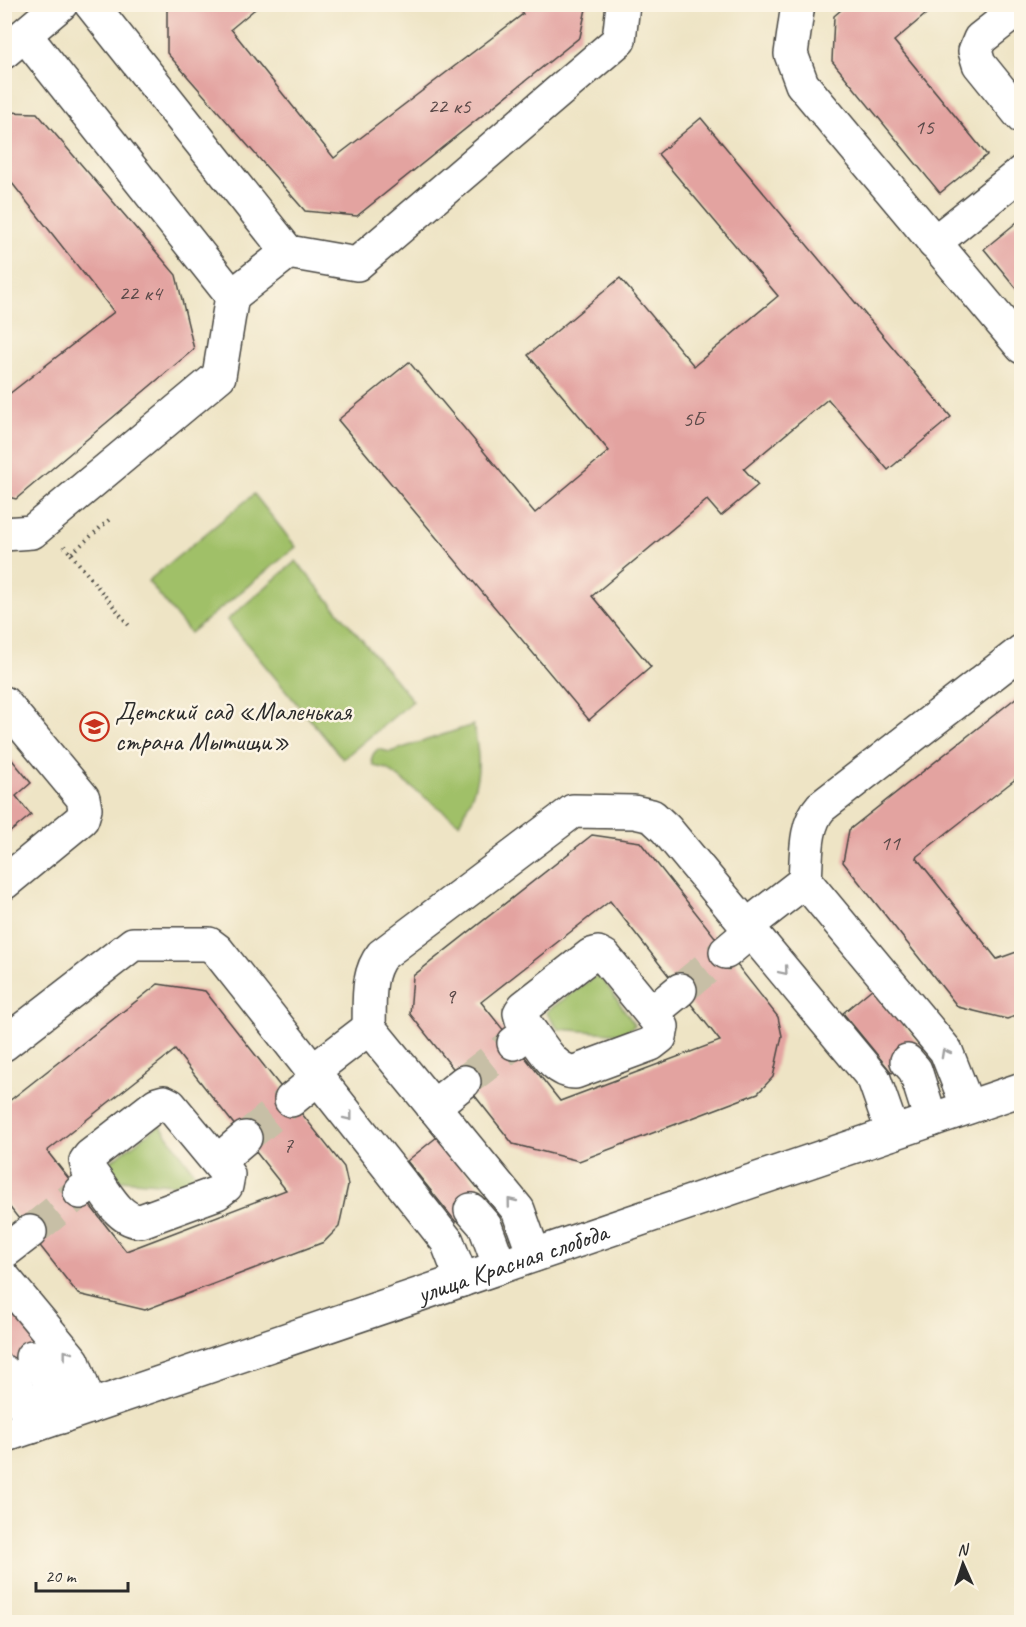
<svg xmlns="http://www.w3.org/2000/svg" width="1026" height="1627" viewBox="0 0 1026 1627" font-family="Caveat,sans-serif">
	<rect width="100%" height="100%" fill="#fcf5e5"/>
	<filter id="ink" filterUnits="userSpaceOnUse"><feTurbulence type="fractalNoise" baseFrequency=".0167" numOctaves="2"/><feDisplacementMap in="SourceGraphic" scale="12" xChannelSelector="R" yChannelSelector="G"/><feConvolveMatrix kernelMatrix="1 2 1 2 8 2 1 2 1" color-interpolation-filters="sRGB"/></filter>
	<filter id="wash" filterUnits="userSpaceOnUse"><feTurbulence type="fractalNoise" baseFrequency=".008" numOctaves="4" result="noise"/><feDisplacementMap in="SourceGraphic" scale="24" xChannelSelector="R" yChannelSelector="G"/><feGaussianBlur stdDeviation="1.35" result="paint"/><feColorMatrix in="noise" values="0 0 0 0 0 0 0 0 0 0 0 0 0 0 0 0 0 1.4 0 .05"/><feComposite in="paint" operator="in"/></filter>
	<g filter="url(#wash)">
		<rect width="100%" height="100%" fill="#eee4c5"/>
		<g fill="#a0c068" stroke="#66764a" stroke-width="1.5">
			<path d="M 254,494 L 296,547 L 190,633 L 148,581 Z"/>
			<path d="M 296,561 L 413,701 L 343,759 L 227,620 Z"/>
			<path d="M 473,725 C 483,766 479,786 459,823 L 387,769 L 374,766 C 370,758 372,754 378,749 L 390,752 Z"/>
			<path d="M 599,974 L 635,1025 L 623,1034 L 558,1029 L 546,1012 Z"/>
			<path d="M 160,1125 L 197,1176 L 185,1185 L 120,1180 L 108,1163 Z"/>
		</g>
		<g id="blocks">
			<g fill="#e3a3a0" fill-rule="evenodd">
				<path d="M 167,4 L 261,4 L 231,29 L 334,158 L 523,14 L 516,4 L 587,4 L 580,37 L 357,216 L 305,211 L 167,53 Z"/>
				<path d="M 848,4 L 938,4 L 894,41 L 987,155 L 940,193 L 832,61 L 834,16 Z"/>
				<path d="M 4,112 L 37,113 L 176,275 L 194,349 L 16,499 L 4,496 L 4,398 L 114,312 L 4,173 Z"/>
				<path d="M 701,118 L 951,417 L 888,470 L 828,399 L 744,469 L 758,485 L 721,516 L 707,500 L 592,596 L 651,667 L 589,720 L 338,420 L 409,362 L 535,513 L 609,451 L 528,355 L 620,278 L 694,366 L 778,296 L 658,154 Z"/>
				<path d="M 1022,218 L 1022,295 L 984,249 Z"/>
				<path d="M 1022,693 L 1022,774 L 916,857 L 997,959 L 1022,950 L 1022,1014 L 1007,1019 L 958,1007 L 843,862 L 849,830 Z"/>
				<path d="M 4,750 L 31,783 L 16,796 L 31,815 L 4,837 Z"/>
				<path d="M 592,835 L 640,842 L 778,1017 L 782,1036 L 773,1077 L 758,1093 L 579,1161 L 513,1144 L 410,1014 L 413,976 ZM 610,901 L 720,1041 L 560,1101 L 481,1002 Z"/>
				<path d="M 158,984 L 205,991 L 344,1167 L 348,1185 L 339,1227 L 324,1242 L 145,1310 L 78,1294 L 4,1200 L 4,1105 ZM 175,1050 L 286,1190 L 126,1251 L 47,1151 Z"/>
				<path d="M 873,988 L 922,1049 L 892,1073 L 843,1013 Z"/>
				<path d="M 437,1137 L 487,1197 L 456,1222 L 407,1161 Z"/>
				<path d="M 4,1293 L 47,1345 L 17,1370 L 4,1354 Z"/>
			</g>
		</g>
	</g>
	<g filter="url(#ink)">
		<use href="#blocks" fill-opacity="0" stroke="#484742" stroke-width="1.5"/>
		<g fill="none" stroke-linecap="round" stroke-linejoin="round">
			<g stroke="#c7bfa6" stroke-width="33" stroke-dasharray="33 16" stroke-linecap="butt">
				<path d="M 680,990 L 726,952"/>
				<path d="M 464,1082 L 514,1043"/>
				<path d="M 245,1138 L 291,1100"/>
				<path d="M 30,1232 L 80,1192"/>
			</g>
			<defs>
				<g id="minor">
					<path d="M 91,4 L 288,252 L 357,264 L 619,40 L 623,4"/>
					<path d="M 798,4 L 791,54 L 802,84 L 1022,347"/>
					<path d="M 1022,6 L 980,39 L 975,51 L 979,64 L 1022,117"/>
					<path d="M 4,52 L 61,4"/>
					<path d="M 934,243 L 1022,172"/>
					<path d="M 232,296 L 288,252"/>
					<path d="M 4,534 L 32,532 L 219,376 L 232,296 L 25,35"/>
					<path d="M 4,703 L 83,798 L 85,809 L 82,819 L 4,883"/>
					<path d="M 747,926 L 805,881"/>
					<path d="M 726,952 L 751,931"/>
					<path d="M 652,1013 L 680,990"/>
					<path d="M 514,1043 L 530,1031 C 542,1046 554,1072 575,1072 L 651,1044 L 660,1037 L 662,1027 L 604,956 L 598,953 L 591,955 L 524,1007 L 520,1013 L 522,1020 L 530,1031"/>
					<path d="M 4,1044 L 133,944 L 209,944 L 217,950 L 447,1241 L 462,1280"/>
					<path d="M 907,1061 L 915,1070 L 931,1120"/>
					<path d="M 313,1071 L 369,1028"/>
					<path d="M 291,1100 L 318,1078"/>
					<path d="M 433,1107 L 464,1082"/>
					<path d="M 968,1107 L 946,1051 L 805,881 C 807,856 804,826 821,807 L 1022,651"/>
					<path d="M 218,1161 L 245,1138"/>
					<path d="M 80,1192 L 96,1180 C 108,1196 120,1221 141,1221 L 217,1193 L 226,1186 L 228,1175 L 170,1105 L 164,1102 L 157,1104 L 90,1156 L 86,1161 L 88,1169 L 96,1180"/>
					<path d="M 471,1210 L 485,1226 L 500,1267"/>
					<path d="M 4,1252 L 30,1232"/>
					<path d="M 534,1255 L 518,1210 L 369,1028 C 370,1002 366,975 382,955 L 573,811 L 634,812 L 652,816 L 666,829 L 874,1079 L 893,1133"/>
					<path d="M 4,1278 L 73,1361 L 90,1407"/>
					<path d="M 32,1357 L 46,1373 L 61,1417"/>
					<path d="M 4,1372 L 16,1386 L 32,1427"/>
					<path id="s1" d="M 4,1436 L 1022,1089"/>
				</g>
			</defs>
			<use href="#minor" stroke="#484742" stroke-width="36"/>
			<g stroke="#484742" stroke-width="4" stroke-dasharray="1.5 4.5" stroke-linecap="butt">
				<path d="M 64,546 L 71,554 L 109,520"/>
				<path d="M 71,554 L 131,628"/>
			</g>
			<use href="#minor" stroke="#fff" stroke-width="33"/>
		</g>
		<defs><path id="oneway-chevron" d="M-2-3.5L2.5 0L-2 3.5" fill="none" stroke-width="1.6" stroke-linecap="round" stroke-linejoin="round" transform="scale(1.5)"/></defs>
		<g stroke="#a0a0a0">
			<use href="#oneway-chevron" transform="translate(784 971) rotate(50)"/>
			<use href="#oneway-chevron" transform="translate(945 1053) rotate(-119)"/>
			<use href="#oneway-chevron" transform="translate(349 1117) rotate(52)"/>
			<use href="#oneway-chevron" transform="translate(511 1202) rotate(-129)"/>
			<use href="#oneway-chevron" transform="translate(67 1354) rotate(-128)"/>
		</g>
	</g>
	<defs>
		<symbol id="school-ring" viewBox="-11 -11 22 22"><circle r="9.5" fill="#fcf5e5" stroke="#c8321e" stroke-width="1.5"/><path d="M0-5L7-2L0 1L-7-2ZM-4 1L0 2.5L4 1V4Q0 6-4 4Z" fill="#c8321e"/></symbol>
	</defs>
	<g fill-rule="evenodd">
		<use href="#school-ring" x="78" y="710" width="33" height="33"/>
	</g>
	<g text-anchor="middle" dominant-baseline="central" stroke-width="5" stroke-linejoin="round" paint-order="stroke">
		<g font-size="22" fill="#594948">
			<text x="449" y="106">22 к5</text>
			<text x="924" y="127">15</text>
			<text x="140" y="293">22 к4</text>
			<text x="693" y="419">5Б</text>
			<text x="890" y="843">11</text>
			<text x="450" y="996">9</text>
			<text x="288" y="1145">7</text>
		</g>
		<g font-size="26" fill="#2b2b2b" stroke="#fcf5e5" text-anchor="start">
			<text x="115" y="711">Детский сад «Маленькая<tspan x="115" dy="30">страна Мытищи»</tspan></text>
		</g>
		<g font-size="26" fill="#2b2b2b" stroke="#fcf5e5">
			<text stroke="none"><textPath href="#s1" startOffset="537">улица Красная слобода</textPath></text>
		</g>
	</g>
	<rect width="1026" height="1627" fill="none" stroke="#fcf5e5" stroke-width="24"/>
	<g transform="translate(963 1564) rotate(357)" stroke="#fcf5e5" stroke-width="4.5" paint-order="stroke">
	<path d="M0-4.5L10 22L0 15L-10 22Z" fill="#2b2b2b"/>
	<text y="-9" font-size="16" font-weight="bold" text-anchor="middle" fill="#2b2b2b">N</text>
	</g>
	<path d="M36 1582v9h92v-9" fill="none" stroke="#2b2b2b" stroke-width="3"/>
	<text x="45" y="1582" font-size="18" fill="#2b2b2b" stroke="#fcf5e5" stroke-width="4.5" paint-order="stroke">20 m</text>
</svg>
